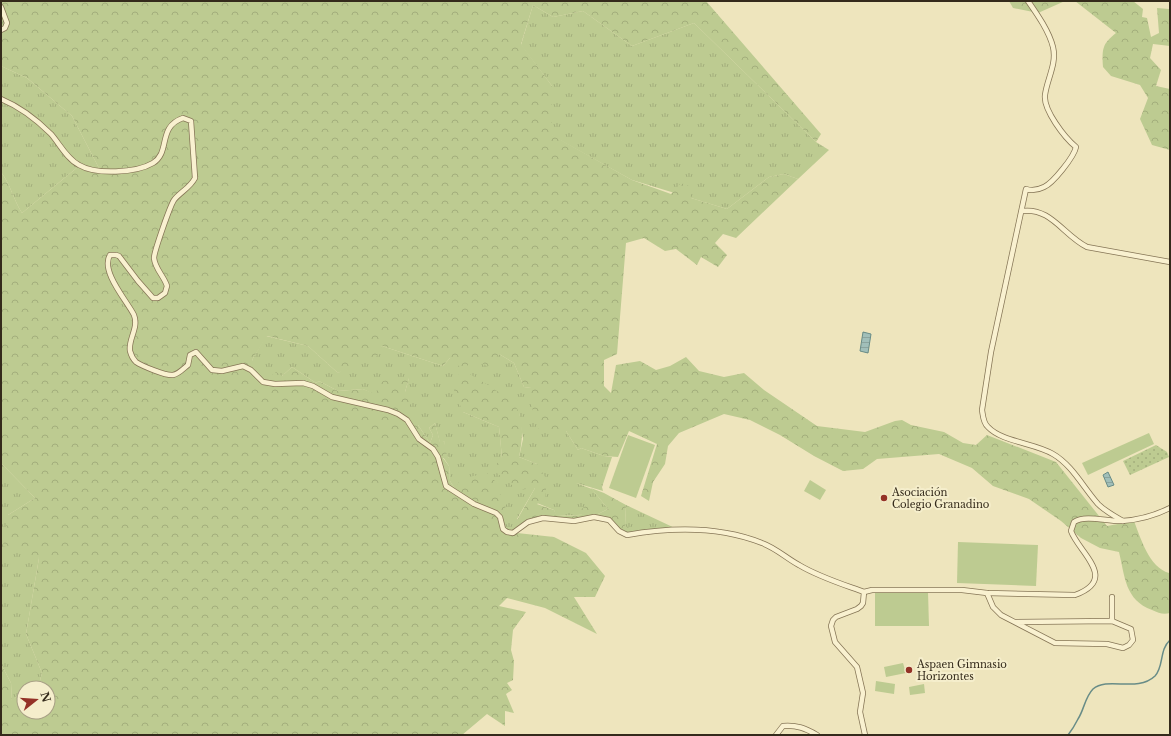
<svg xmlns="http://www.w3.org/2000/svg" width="1171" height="736" viewBox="0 0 1171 736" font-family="'Libre Baskerville',serif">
	<defs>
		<pattern id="grass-tufts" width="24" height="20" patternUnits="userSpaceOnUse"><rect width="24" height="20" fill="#bdcb91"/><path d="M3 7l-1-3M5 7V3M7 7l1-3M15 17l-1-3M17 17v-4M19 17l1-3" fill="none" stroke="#a3ae7c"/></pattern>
		<pattern id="forest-crowns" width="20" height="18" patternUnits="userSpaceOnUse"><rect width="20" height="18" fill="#bdcb91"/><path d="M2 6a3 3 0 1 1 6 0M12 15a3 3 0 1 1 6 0" fill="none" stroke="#a3ae7c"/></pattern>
		<pattern id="park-dots" width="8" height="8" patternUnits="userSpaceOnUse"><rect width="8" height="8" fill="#bdcb91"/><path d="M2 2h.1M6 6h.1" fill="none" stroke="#a3ae7c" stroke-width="1.8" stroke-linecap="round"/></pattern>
		<pattern id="water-rules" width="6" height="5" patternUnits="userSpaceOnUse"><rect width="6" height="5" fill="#a1bfb9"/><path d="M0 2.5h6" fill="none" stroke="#8ba49e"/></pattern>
	</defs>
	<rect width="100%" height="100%" fill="#eee5bd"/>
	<g fill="url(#grass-tufts)">
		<path d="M 533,5 L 553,17 L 583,11 L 632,46 L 694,23 L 816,142 L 829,150 L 798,179 L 784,174 L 769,177 L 727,209 L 632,180 L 551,135 L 552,86 L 521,45 Z"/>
		<path d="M 1,66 L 27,78 L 72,116 L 101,172 L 79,166 L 22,213 C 13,199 11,185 1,172 Z"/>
		<path d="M 119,291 L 134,316 L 119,321 Z"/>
		<path d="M 266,336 L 308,346 L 338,373 L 382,346 L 443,366 L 450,358 L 476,358 L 499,354 L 514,363 L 524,387 L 531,388 L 566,431 L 578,450 L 581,448 L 604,456 L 612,457 L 602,487 L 603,491 L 576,483 L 592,489 L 608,509 L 598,514 L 556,516 L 554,510 L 537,503 L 537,464 L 519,457 L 523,439 L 519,413 L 463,412 L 499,427 L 502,458 L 535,488 L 517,519 L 528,522 L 518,530 L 507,532 L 455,489 L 450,481 L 449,466 L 443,457 L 449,458 L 443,449 L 445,441 L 440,443 L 435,423 L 429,428 L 433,435 L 430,443 L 418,425 L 405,412 L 405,392 L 409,378 L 375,395 L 363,389 L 338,391 L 319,381 L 316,383 L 292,367 L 282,376 L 263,382 L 252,360 Z"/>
		<path d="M 1,463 L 35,498 L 8,515 L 39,558 L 26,634 L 42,673 L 38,688 L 24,688 L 12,702 L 11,683 L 1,664 Z"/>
		<path d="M 626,505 L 679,530 L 632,534 L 625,527 Z"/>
	</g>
	<g fill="url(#forest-crowns)" fill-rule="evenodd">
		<path d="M 1,1 L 706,1 L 821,134 L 816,142 L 694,23 L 632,46 L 583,11 L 553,17 L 533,5 L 521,44 L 552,86 L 552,135 L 632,180 L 671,194 L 681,183 L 689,186 L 691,198 L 727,209 L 769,177 L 784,174 L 798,179 L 736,238 L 723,234 L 715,243 L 727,255 L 718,267 L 701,257 L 697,265 L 676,249 L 665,251 L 644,238 L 626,243 L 617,354 L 604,360 L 604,386 L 611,393 L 616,365 L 640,361 L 656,370 L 670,366 L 686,357 L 699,371 L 724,377 L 744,373 L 764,390 L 817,426 L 865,432 L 895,421 L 902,420 L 911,425 L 944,432 L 963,443 L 976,445 L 987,435 L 1056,462 L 1107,526 L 1134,521 C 1141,539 1149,567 1169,573 L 1170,569 L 1170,613 C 1163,615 1159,613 1152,610 C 1125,600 1125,577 1119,552 L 1100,548 L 1081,538 L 1061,521 L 1029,499 L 993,486 L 972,468 L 939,454 L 877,459 L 863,469 L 843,471 L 814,456 L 780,435 L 750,420 L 724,414 L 679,433 L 668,446 L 665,464 L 653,482 L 649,501 L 641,496 L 657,444 L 629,431 L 618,457 L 604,456 L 581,448 L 578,450 L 566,431 L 539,430 L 528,395 L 531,388 L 524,387 L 514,363 L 499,354 L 488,367 L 475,358 L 463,370 C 477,379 514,398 519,413 C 524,427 522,443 519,457 L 537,464 L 547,480 L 545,499 L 537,504 L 554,510 L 557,516 L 582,515 L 579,511 L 588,504 L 598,514 L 608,509 L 591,488 L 604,493 L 626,505 L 625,527 L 633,527 L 632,534 L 627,535 L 602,517 L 574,521 L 552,518 L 528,522 L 517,520 L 535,488 L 518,490 L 492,469 L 502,458 L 499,427 L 463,412 L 451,383 L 463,370 L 450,358 L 443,366 L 382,346 L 376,357 L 338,373 L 308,346 L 267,336 L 252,360 L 265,374 L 260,379 L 263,382 L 276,372 L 282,376 L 292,367 L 316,383 L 319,381 L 338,391 L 363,389 L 375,394 L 381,382 L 394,377 L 409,378 L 405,392 L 413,399 L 406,412 L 419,414 L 418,425 L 430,443 L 433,435 L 429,428 L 435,423 L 440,442 L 445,441 L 444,449 L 449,458 L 443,458 L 449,466 L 450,481 L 455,489 L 460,479 L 487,473 L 498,484 L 495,489 L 507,502 L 503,515 L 500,517 L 503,529 L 507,532 L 554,537 L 586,553 L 605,576 L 595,597 L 574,597 L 597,634 L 545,608 L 507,598 L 499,606 L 526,612 L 513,630 L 511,650 L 514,661 L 513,680 L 507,683 L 512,690 L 506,694 L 514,713 L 505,711 L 505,726 L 487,714 L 462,735 L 1,735 L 1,664 L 11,683 L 12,701 L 24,690 L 24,712 L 48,712 L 48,688 L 38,688 L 42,673 L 26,634 L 39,558 L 3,546 L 8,515 L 35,498 L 1,463 L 1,172 C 11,185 13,199 22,213 L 79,166 L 101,172 L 72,116 L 27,78 L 1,66 ZM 119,292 L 133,316 L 120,320 L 119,320 Z"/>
		<path d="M 1009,1 L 1065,1 L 1038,13 L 1013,8 Z"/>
		<path d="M 1075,1 L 1133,1 L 1143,9 L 1142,17 L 1147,18 L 1151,37 L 1159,33 L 1157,8 L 1169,9 L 1170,46 L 1153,44 L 1150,58 L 1161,70 L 1156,86 L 1170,89 L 1170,150 L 1152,145 L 1140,119 L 1148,98 L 1140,85 L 1111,76 L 1103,67 C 1102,49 1102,44 1116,33 Z"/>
	</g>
	<path fill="url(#park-dots)" d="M 1156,445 L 1167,452 L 1169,457 L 1130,475 L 1123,461 Z"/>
	<g fill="#bdcb91">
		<path d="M 1149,433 L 1154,444 L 1088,475 L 1082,463 Z"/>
		<path d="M 628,435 L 655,445 L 636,498 L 609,488 Z"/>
		<path d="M 810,480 L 826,490 L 820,500 L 804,491 Z"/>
		<path d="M 958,542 L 1038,545 L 1036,586 L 957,583 Z"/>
		<path d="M 928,592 L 929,626 L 875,626 L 875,593 Z"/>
		<path d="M 903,663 L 906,673 L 886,677 L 884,667 Z"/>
		<path d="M 876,681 L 895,684 L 894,694 L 875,691 Z"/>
		<path d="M 924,684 L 925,693 L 910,695 L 909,687 Z"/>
	</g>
	<g fill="url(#water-rules)" stroke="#688c87">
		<path d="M 863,332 L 871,334 L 868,353 L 860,351 Z"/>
		<path d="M 1108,472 L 1114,485 L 1108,487 L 1103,475 Z"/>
	</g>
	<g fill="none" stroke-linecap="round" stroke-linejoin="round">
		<path stroke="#688c87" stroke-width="1.5" d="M 1068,735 C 1072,730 1075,725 1078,719 C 1084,710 1085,697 1093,689 C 1108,676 1137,693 1155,676 C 1164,667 1159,650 1170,640"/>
		<defs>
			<g id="minor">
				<path d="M 1028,1 C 1037,14 1049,31 1053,47 C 1057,64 1047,79 1045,95 C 1043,110 1065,138 1076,147 C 1074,157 1053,183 1044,187 C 1038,190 1032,191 1026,189 L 991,352 L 982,410 C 983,415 983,423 988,427 C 1002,442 1035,443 1053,454 C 1072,465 1083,487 1098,504 C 1105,511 1114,516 1123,521"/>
				<path d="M 1,7 L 7,23 L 5,28 L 1,30"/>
				<path d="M 1,99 C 20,107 36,119 51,134 C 59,143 67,159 79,165 C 96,175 136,173 153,163 C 171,152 157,127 183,118 L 191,121 L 195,178 C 190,188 180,192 174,200 C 170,206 154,252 154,258 C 155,269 164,276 167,286 L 165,293 L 158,298 L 153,298 L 138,281 L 119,256 L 116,255 L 110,255 C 100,271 127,301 134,315 C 139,328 128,339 130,351 C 131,355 133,359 136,362 C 142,366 166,376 173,375 C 179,374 184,368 188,365 L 190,355 L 196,352 L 212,370 L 222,371 L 243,366 L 251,370 L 263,382 L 275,384 L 303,383 L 313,386 L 332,397 L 388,410 L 398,414 L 407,420 L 419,439 L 433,449 L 438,457 L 446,486 L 474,504 L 496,513 L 500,517 L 503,529 L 507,532 L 513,533 L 528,522 L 543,518 L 574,521 L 594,517 L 609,520 L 619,531 L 627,535 C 672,527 719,526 762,543 C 776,548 786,558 799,565 C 819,577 842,584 864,592 L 863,603 L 861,606 L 857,609 L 836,617 L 833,620 L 831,626 L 835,642 L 857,667 L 863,693 L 860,712 L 865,735"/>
				<path d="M 1022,211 C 1051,207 1063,235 1087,247 L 1170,262"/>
				<path d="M 864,592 L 872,590 L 962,590 L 987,593 L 1075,595 C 1119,579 1079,553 1071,531 L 1074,522 C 1086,514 1108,522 1122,521 C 1138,520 1156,515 1170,508"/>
				<path d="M 987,593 L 993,607 L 1001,615 L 1055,643 L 1107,644 L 1123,648 L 1129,645 L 1133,640 L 1131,629 L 1112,621 L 1015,622"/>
				<path d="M 1112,621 L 1112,597"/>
				<path d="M 776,735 L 783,726 C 797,725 805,728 817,735"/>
			</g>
		</defs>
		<use href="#minor" stroke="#857556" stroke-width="6"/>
		<use href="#minor" stroke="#f9f1d0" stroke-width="4.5"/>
	</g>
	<g fill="#943226" stroke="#f5eecc" stroke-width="1.5">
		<circle cx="884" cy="498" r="4"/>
		<circle cx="909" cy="670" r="4"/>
	</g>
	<g text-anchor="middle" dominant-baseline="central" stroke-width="4" stroke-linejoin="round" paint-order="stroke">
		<g font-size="10" fill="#342a1b" stroke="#f5eecc" text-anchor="start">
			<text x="892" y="492">Asociación<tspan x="892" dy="12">Colegio Granadino</tspan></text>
			<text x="917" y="664">Aspaen Gimnasio<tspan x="917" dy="12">Horizontes</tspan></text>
		</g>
	</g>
	<rect width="1171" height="736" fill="none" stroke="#342a1b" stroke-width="4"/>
	<g transform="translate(36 700) rotate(73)"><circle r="19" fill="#f5eecc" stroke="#a8a085"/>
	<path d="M0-3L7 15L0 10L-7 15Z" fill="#943226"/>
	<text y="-6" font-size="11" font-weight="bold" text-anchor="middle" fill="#342a1b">N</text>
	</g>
</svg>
